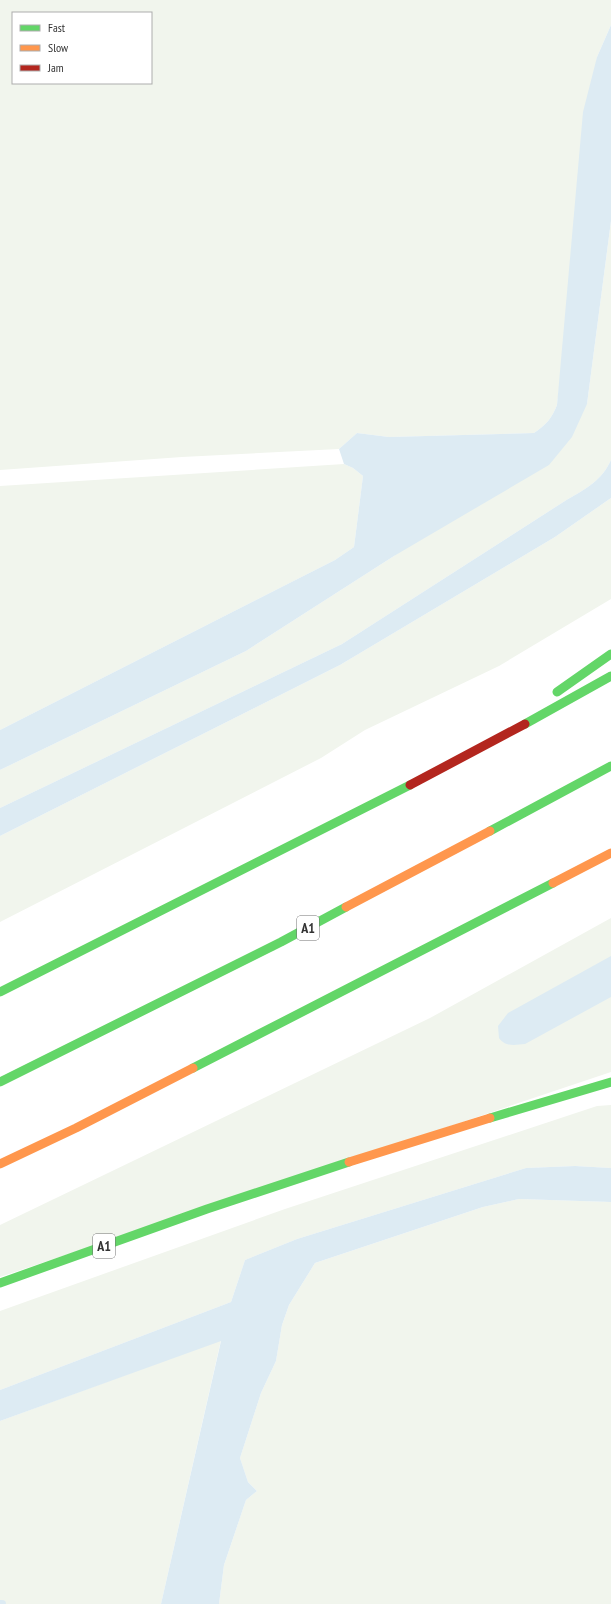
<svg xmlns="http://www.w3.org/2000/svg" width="611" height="1604" viewBox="0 0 611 1604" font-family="'PT Sans Narrow',sans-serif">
	<rect width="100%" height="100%" fill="#fff"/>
	<g fill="#f1f5ed" fill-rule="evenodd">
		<path d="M 0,0 L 611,0 L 611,25 L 597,57 L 557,405 C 552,418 546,425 534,433 L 389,437 L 357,433 L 339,449 L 182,457 L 0,470 ZM 13,13 L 151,13 L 151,83 L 13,83 Z"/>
		<path d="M 611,221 L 611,460 C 602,480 586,489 568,499 L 342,644 L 0,808 L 0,770 L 246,651 L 394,556 L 587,404 Z"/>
		<path d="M 344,464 L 353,468 L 363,476 L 354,547 L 335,560 L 0,730 L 0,486 Z"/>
		<path d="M 611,498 L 611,599 L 499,666 L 365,730 L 321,758 L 0,922 L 0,836 L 340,665 L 555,537 Z"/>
		<path d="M 611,918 L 611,1072 L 0,1277 L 0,1225 L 430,1018 Z"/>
		<path d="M 611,1105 L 611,1168 L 575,1166 L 526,1168 L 297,1239 L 245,1260 L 231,1302 L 0,1390 L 0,1311 L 285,1209 L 597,1106 Z"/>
		<path d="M 519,1199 L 611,1202 L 611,1604 L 219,1604 L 224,1565 L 246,1500 L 257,1491 L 248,1482 L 240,1458 L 261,1393 L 276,1361 L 282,1325 L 289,1305 L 315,1263 L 483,1207 Z"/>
		<path d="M 221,1340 L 161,1604 L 0,1604 L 0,1421 Z"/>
	</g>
	<g fill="#ddebf3">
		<path d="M 611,25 L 611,221 L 587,404 L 572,437 L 549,465 L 394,556 L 246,651 L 0,770 L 0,730 L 335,560 L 354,547 L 363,476 L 353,468 L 344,464 L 339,449 L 357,433 L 389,437 L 534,433 C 546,425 552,418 557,405 L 583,112 L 597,57 Z"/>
		<path d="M 611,460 L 611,498 L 555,537 L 340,665 L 0,836 L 0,808 L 342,644 L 568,499 C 586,489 602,480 611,460 Z"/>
		<path d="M 611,956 L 611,997 L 525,1044 C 515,1045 505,1047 499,1038 L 498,1026 L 508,1013 Z"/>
		<path d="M 575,1166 L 611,1168 L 611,1202 L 519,1199 L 483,1207 L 315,1263 L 289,1305 L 282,1325 L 276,1361 L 261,1393 L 240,1458 L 248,1482 L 257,1491 L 246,1500 L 224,1565 L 219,1604 L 161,1604 L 221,1341 L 0,1421 L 0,1390 L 231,1302 L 245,1260 L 297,1239 L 526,1168 Z"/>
	</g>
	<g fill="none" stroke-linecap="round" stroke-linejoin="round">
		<path stroke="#ddebf3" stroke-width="8" d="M 0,1604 L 2,1604"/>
		<g stroke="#63d668" stroke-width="9">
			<path d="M 557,692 L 611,654"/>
			<path d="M 525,724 L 611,676"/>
			<path d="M 490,831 L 611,766"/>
			<path d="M 0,992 L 410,785"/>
			<path d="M 193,1068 L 553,883"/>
			<path d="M 0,1082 L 281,942 L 346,907"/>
			<path d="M 490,1118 L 611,1082"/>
			<path d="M 0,1283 L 207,1209 L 349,1162"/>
		</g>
		<g stroke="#ff974d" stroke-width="9">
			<path d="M 553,883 L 611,853"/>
			<path d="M 346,907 L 490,831"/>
			<path d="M 349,1162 L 490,1118"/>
			<path d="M 0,1164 L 76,1128 L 193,1068"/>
		</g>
		<path stroke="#b3261e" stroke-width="9" d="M 410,785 L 525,724"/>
	</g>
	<g text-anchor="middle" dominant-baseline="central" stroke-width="4" stroke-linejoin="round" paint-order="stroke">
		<g fill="#fff" stroke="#707070" stroke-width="1">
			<rect x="297" y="916" width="22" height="24" rx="3"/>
			<rect x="93" y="1234" width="22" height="24" rx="3"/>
		</g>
		<g font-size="14" font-weight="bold" fill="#333">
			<text x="308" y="928">A1</text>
			<text x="104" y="1246">A1</text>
		</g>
	</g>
	<rect x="12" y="12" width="140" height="72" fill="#ffffff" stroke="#adadad"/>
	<rect x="20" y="25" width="20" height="6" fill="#63d668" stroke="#adadad"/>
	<text x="48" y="32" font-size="12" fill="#333333">Fast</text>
	<rect x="20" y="45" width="20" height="6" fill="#ff974d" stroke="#adadad"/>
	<text x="48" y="52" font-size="12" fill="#333333">Slow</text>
	<rect x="20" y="65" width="20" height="6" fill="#b3261e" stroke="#adadad"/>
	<text x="48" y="72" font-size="12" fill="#333333">Jam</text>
</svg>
